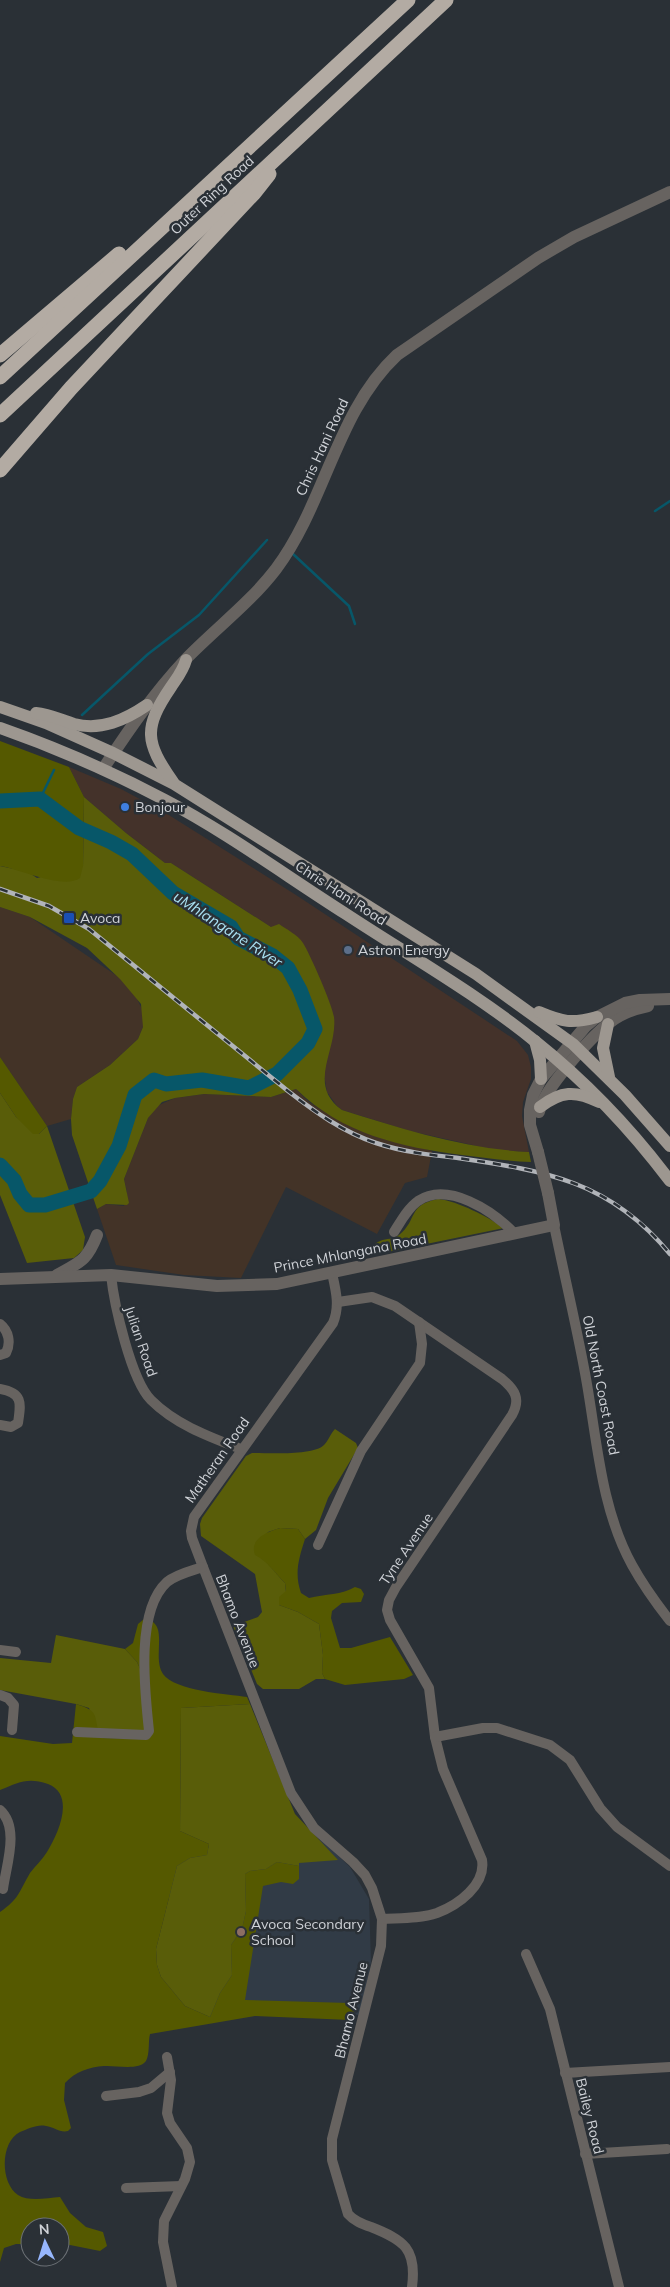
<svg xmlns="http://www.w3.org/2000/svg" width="670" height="2287" viewBox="0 0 670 2287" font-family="Mulish,sans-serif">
	<rect width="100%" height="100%" fill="#2a3036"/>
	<path fill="#44322a" d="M 69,767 L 121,789 L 164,812 L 296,895 L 517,1041 L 528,1055 L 531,1067 L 531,1079 L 523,1102 L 522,1116 L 529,1152 L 499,1151 L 410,1131 L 342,1110 L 337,1106 L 327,1092 L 324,1074 L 271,927 L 171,863 L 165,863 L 126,833 L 84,797 Z"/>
	<g fill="#433327">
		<path d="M 0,907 L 30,917 L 120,978 L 136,997 L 143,1011 L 143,1027 L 138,1039 L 110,1065 L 77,1087 L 73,1099 L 71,1119 L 47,1126 L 0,1057 Z"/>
		<path d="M 296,1089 L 309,1102 L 333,1117 L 432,1151 L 427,1177 L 405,1183 L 377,1234 L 286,1187 L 241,1278 L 184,1275 L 116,1265 L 97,1209 L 106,1204 L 124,1206 L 127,1192 L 124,1179 L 148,1118 L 157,1106 L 175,1098 L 204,1094 L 271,1097 Z"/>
	</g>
	<path fill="#313b46" d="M 322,1840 L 350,1867 L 369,1899 L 371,1962 L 360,2015 L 252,2011 L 210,2022 L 153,1852 Z"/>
	<g fill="#595d09">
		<path d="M 84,797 L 126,833 L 165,863 L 171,863 L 271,927 L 279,924 C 286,929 298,935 303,943 C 310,954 332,1004 334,1017 C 338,1050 306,1084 342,1110 C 403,1129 465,1149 529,1152 L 531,1162 C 508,1161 485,1158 462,1155 C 401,1147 342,1134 296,1089 L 271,1097 L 204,1094 L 175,1098 L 162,1102 L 148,1118 L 124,1179 L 129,1203 L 127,1205 L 106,1204 L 97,1209 L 72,1135 L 71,1119 L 73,1099 L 77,1087 L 110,1065 L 138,1039 L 143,1027 L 141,1004 L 120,979 L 87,948 L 30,917 L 0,907 L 0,866 L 28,872 L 37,878 L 83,866 Z"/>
		<path d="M 0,1093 L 16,1117 L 39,1134 L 47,1126 L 85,1237 L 83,1250 L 74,1258 L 27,1263 L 0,1195 Z"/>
		<path d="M 438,1199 C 458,1201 488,1217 504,1228 L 363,1257 C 368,1251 373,1244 380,1241 C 387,1238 393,1240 399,1235 C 418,1220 407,1205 438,1199 Z"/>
		<path d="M 335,1429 L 356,1443 L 358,1448 L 328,1498 L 316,1530 L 305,1539 L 298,1529 L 280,1528 L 268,1532 L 255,1554 C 268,1561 275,1573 285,1583 L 286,1592 L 279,1605 L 298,1612 L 319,1624 L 323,1655 L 322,1673 L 325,1679 L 316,1679 L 299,1689 L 263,1689 L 257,1684 L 233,1626 L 258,1617 L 262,1612 L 255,1574 L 201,1536 L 200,1524 L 202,1518 L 246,1456 L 252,1453 C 268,1453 313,1456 324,1445 C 329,1440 330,1434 335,1429 Z"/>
		<path d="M 56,1635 L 125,1649 L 137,1662 L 149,1688 L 144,1739 L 100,1738 L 89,1708 L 76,1704 L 0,1690 L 0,1658 L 51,1663 Z"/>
		<path d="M 250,1704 L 295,1814 L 338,1860 L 299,1863 L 299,1866 L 277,1862 L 266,1869 L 250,1871 L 245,1874 L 246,1911 L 242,1929 L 231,1945 L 232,1975 L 220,1993 L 210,2017 L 185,2006 L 161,1977 L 157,1965 L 156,1949 L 177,1866 L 190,1858 L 207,1855 L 209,1844 L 180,1831 L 181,1708 Z"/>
	</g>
	<g fill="#555900">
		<path d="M 0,741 L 69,767 L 84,797 L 83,866 L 80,878 C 63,890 20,869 0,866 Z"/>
		<path d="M 0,1057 L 47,1126 L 39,1134 L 33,1134 L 16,1117 L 0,1093 Z"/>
		<path d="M 280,1528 L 298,1529 L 305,1539 C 299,1558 294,1573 301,1593 L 309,1598 C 325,1594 342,1595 355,1587 L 361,1589 L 364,1594 L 361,1602 L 342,1603 L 332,1611 L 331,1618 L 340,1648 L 351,1648 L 390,1637 L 413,1675 L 404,1679 L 345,1685 L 325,1679 L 322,1673 L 323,1655 L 319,1624 L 298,1612 L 279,1605 L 279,1597 L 286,1591 L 285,1583 C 275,1573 267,1561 255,1555 C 249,1539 267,1532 280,1528 Z"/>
		<path d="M 144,1619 C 171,1622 151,1656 163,1674 C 175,1691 227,1694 247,1697 L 250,1704 L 181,1708 L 180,1831 L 209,1844 L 207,1855 L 190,1858 L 177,1866 L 156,1949 L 157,1965 L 161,1977 L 185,2006 L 210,2017 L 220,1993 L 232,1975 L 231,1945 L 242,1929 L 246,1911 L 245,1874 L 250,1871 L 266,1869 L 277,1862 L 299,1866 L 299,1879 L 293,1884 L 281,1882 L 263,1886 L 245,2000 L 349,2003 L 355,2011 L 350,2020 L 255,2016 L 150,2034 C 148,2041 150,2054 146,2061 C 139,2071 115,2065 104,2066 C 89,2067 75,2072 65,2083 L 64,2100 L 71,2128 L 68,2131 C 60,2133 54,2127 46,2126 C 37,2124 28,2129 20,2132 C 0,2142 0,2183 18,2195 C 29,2202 47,2198 60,2197 L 70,2213 L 86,2227 L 103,2232 L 107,2246 L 100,2251 L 60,2243 L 60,2227 L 30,2227 L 30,2244 L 16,2244 L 4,2248 L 0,2262 L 0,1912 C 19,1899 19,1892 30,1873 C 35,1866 42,1860 47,1852 C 58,1834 76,1795 48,1784 C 28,1777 19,1782 0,1790 L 0,1736 L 53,1744 L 72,1743 L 76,1704 C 102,1712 92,1716 101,1738 L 144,1739 L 149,1688 L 137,1662 L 125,1649 L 133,1643 L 138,1624 Z"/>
	</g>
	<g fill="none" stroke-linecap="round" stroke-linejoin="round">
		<g stroke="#075769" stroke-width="2.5">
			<path d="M 655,511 L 670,501"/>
			<path d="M 293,554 L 349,606 L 355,624"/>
			<path d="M 82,715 L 148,654 L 199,615 L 267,540"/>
			<path d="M 40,799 L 54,770"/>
		</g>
		<path stroke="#075769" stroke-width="15" d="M 0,801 L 40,799 L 79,828 L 111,842 L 132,854 L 173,893 L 231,927 L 238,938 L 273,956 L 288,968 L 300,990 L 315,1029 L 308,1043 L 277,1074 L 249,1088 L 202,1080 L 166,1084 L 154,1080 L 135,1095 L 119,1146 L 100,1181 L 91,1191 L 45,1205 L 29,1205 L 20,1194 L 14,1180 L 0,1165"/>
		<g stroke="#676360" stroke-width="10">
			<path d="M 554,1225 C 564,1274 576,1324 585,1373 C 597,1437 600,1507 632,1565 C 643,1585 656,1603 670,1621"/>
			<path d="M 394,1232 C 401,1221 408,1208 418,1201 C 448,1181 493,1211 514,1233"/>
			<path d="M 332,1273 C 336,1291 340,1306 333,1323 L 194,1517 L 191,1531 L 192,1538 L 203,1567 L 291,1793 L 314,1828 L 353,1862 L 365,1875 L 372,1888 L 382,1919 L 381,1946 L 332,2139 L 332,2160 L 348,2214 C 354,2221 362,2224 371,2227 C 404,2240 417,2249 412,2287"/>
			<path d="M 111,1275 C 114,1304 131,1380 151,1400 C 176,1425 210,1437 241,1449"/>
			<path d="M 338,1302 L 372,1297 L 395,1306 L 502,1379 C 515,1390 521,1399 512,1415 L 396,1587 L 389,1600 L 387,1610 L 390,1620 L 429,1688 L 435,1737 L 443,1769 L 482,1860 C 486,1885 458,1905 437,1913 C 420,1919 400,1918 382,1919"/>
			<path d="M 0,1324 C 9,1331 11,1343 6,1353 L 0,1355"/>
			<path d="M 0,1389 C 23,1393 21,1403 18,1423 L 11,1427 L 0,1425"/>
			<path d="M 318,1545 L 361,1451 L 420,1363 L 422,1344 L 419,1322"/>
			<path d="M 0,1650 L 16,1652"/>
			<path d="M 0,1695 L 8,1698 L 14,1705 L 12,1730"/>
			<path d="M 77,1732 L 146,1735 L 149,1731 C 145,1692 135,1611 167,1582 C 177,1574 191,1571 203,1567"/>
			<path d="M 435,1737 L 483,1728 L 497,1728 L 550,1745 L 570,1760 L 600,1808 L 617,1827 L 670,1866"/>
			<path d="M 0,1810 C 20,1828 6,1866 3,1889"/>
			<path d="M 526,1954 L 550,2009 L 619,2287"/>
			<path d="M 167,2057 L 171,2080 L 167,2113 L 170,2123 L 187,2148 L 190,2162 L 185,2179 L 164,2221 L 163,2242 L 172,2287"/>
			<path d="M 565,2073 L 670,2067"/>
			<path d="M 106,2096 L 139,2092 L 151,2088 L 170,2072"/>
			<path d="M 585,2154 L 667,2149"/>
			<path d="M 126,2188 L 181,2186"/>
		</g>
		<g stroke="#676360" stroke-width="12">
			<path d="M 103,769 C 128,731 154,693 185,660 C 215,629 250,603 276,569 C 326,502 336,412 397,355 L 538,258 L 574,237 L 670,192"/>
			<path d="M 539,1112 C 543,1090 590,1038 609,1023 C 620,1014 633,1009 648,1006"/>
			<path d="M 538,1152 L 530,1125 L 530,1110 L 533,1095 L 541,1079 L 585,1027 L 597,1017 L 625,1003 L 640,1000 L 670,999"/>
			<path d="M 57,1275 C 80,1262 87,1261 97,1235"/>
			<path d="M 0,1279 L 111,1275 L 217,1286 L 277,1284 L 554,1225 L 548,1193"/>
		</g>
		<g stroke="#9d9790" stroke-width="12">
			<path d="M 0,707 L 46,723 L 113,753 L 174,784 L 476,974 L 573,1044 L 625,1095 L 670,1146"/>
			<path d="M 36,713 C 49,714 61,720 74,724 C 101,731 125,720 147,705"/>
			<path d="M 0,728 C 57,748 112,772 165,800 C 228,833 286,876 346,914 C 410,956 477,994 536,1042 C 586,1082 631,1129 670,1181"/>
			<path d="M 173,782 C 145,742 143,728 171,687 C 177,678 183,671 186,660"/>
			<path d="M 539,1012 C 563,1022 571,1024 597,1017"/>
			<path d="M 608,1024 L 603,1048 L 609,1077"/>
			<path d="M 535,1041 L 540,1060 L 541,1079"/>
			<path d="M 540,1107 C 561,1091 575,1090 599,1102"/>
		</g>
		<g stroke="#b3aba3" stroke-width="15">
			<path d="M 0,355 L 119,254"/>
			<path d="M 0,377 L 408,0"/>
			<path d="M 0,415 L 446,0"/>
			<path d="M 0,470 L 71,388 L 254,193 L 269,174"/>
		</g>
		<defs>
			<path id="rail" d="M 0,889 L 49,906 L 89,929 L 288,1091 C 315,1112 343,1132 376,1143 C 403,1152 431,1155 458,1158 C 546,1171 610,1181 670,1254"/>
		</defs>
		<use href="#rail" stroke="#b1b4b9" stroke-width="4.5"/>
		<use href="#rail" stroke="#2a3036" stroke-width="2.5" stroke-dasharray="8" stroke-linecap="butt"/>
		<path stroke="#676360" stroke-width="12" d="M 538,1152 L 548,1193"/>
	</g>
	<circle fill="#3f7fe0" stroke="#2a3036" stroke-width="2" cx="125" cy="807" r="5"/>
	<rect fill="#1a4fb4" stroke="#2a3036" stroke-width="2" x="63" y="912" width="12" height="12" rx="2.5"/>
	<circle fill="#5c6f8a" stroke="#2a3036" stroke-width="2" cx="348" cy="950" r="5"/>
	<circle fill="#8d6e63" stroke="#2a3036" stroke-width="2" cx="241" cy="1932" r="5"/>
	<g text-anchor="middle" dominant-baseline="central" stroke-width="5" stroke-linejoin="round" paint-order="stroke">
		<g font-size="14" fill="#cfd2d7" stroke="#2a3036">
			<text transform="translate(212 195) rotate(-43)">Outer Ring Road</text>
			<text transform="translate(322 447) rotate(-65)">Chris Hani Road</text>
			<text transform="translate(341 893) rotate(33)">Chris Hani Road</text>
			<text transform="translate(350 1253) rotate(-11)">Prince Mhlangana Road</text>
			<text transform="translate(141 1341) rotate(71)">Julian Road</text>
			<text transform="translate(601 1385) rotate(79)">Old North Coast Road</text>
			<text transform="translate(217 1460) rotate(-55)">Matheran Road</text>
			<text transform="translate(406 1549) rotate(-56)">Tyne Avenue</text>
			<text transform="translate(238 1621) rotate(69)">Bhamo Avenue</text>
			<text transform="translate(351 2010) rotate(-76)">Bhamo Avenue</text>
			<text transform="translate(590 2116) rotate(76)">Bailey Road</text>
		</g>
		<g font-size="14" fill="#cfd2d7" stroke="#2a3036" text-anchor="start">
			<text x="135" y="807">Bonjour</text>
			<text x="80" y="918">Avoca</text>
			<text x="358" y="950">Astron Energy</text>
			<text x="251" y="1924">Avoca Secondary<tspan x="251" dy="16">School</tspan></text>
		</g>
		<g font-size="15" font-style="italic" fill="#aae1f3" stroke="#2a3036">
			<text transform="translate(228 929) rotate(33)">uMhlangane River</text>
		</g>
	</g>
	<g transform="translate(45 2242) rotate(356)"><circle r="24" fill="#2a3036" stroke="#6c7176"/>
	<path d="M0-4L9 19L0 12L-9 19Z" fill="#96b6fd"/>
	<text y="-8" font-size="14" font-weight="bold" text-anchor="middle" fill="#cfd2d7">N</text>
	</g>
</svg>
